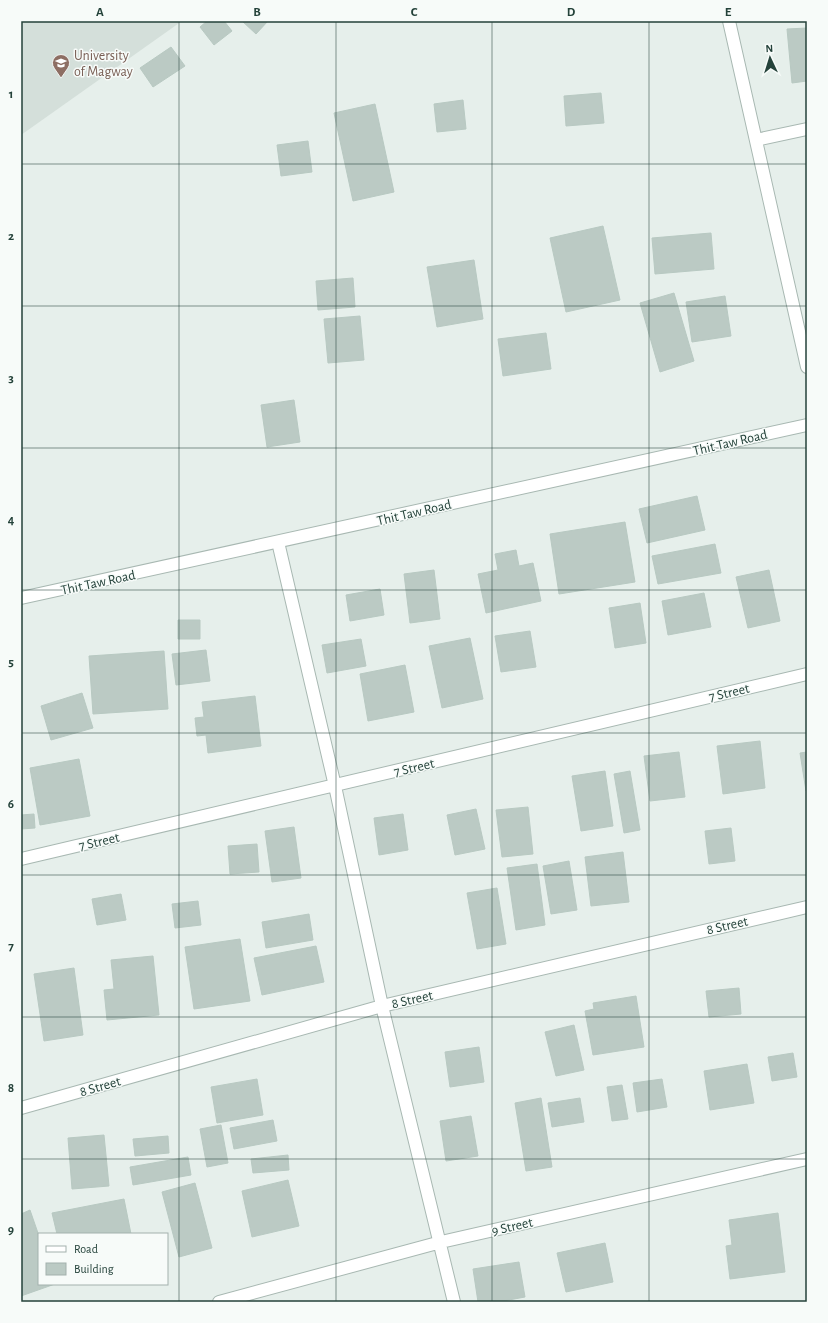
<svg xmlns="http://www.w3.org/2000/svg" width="828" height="1323" font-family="'Alegreya Sans',sans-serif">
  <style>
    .built { fill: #d4dfda }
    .building { fill: #bbcac4; stroke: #b8c9c2 }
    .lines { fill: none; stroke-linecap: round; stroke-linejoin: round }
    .minor-casing { stroke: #a8b8b2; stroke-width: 14 }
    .tertiary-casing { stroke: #a8b8b2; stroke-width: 14 }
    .minor { stroke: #fff; stroke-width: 12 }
    .tertiary { stroke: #fff; stroke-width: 12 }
    .grid { fill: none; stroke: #24423a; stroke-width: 1; stroke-opacity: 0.55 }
    .labels { text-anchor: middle; stroke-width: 3; stroke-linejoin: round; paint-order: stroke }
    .education-label { font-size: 14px; fill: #785e54; stroke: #f7fbf9; text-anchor: start }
    .street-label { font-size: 14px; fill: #24423a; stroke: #f7fbf9 }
    .neatline { fill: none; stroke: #24423a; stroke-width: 1.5 }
    .grid-label { font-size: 13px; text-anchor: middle; font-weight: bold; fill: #24423a }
  </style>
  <rect width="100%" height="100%" fill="#e6efeb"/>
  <!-- built -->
  <path class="built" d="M21 21H182L21 135Z"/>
  <!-- building -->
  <path class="building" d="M207 21H224L232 31 214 45 200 27Z
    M242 21H268L256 34Z
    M807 28V81L792 83 787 29Z
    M171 47 185 66 153 87 140 68Z
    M601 93 604 123 566 126 564 96Z
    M463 100 466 129 437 132 434 104Z
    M375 104 394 192 353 201 334 113Z
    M308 141 312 172 281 176 277 145Z
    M603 226 620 300 566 312 550 238Z
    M711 233 714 269 655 274 652 238Z
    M474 260 483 319 437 327 427 267Z
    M353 278 355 307 318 310 316 281Z
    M674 293 694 361 660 372 640 303Z
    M725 296 731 336 692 342 686 302Z
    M360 316 364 360 328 363 324 319Z
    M546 333 551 369 503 376 498 339Z
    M294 400 300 442 267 447 261 405Z
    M697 496 705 530 647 543 639 509Z
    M625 522 635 582 559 594 550 534Z
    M715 544 721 573 658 584 652 556Z
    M516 550 519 566 533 563 541 601 486 613 478 574 498 570 495 554Z
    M434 570 440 619 410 623 404 574Z
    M769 570 780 621 748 628 736 577Z
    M380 589 384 615 350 621 346 595Z
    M704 593 711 627 668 635 662 601Z
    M640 603 646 643 615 648 609 608Z
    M178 620H200V639H178Z
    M530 631 536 667 501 672 495 636Z
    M470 638 483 699 442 708 429 646Z
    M361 639 366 666 327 673 322 645Z
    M206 650 210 681 176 685 172 654Z
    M164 651 168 709 93 714 89 656Z
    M405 665 414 712 368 721 360 674Z
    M82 693 93 728 51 740 41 706Z
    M255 696 261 746 208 753 206 735 197 736 195 718 204 717 202 702Z
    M760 741 765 788 723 794 717 746Z
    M679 752 685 797 650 801 644 756Z
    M807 752V791H806L800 753Z
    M79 759 90 816 40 825 30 768Z
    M605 771 613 826 581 831 572 776Z
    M630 771 640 830 624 833 614 774Z
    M528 807 533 854 502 857 496 810Z
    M476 809 485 849 455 855 447 815Z
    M34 814 35 828 21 829V815Z
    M403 814 408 850 379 855 374 818Z
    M294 827 301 878 272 882 265 831Z
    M731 828 735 861 709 864 705 831Z
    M257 844 259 872 230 874 228 846Z
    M623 852 629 902 591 906 585 857Z
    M569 861 577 910 551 914 543 866Z
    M537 864 545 925 516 930 507 868Z
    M497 888 506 944 477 949 467 893Z
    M121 894 126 920 97 925 92 899Z
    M198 901 201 925 175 928 172 904Z
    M309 914 313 940 266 948 262 922Z
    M240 939 250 1001 194 1009 185 947Z
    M316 946 324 982 262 995 254 958Z
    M153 956 159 1015 107 1020 104 990 114 989 111 960Z
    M74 968 83 1035 44 1041 34 974Z
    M739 988 741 1014 709 1017 706 991Z
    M636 996 644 1047 593 1055 585 1011 594 1009 593 1003Z
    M574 1025 584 1070 556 1076 545 1032Z
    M479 1047 484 1082 450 1087 445 1052Z
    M793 1053 797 1077 772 1081 768 1057Z
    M747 1064 754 1103 710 1110 704 1071Z
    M257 1079 263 1115 217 1123 211 1087Z
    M662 1079 667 1107 637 1112 633 1083Z
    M622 1085 628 1119 612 1121 607 1087Z
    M541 1098 552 1167 526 1171 515 1103Z
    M580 1098 584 1122 552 1127 548 1103Z
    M471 1116 478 1156 446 1161 440 1121Z
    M273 1120 277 1141 234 1149 230 1128Z
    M221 1125 228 1163 207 1167 200 1129Z
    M104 1135 109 1186 72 1189 68 1138Z
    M168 1136 169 1153 135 1156 133 1139Z
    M288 1155 289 1170 253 1173 251 1159Z
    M188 1157 191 1175 133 1185 130 1167Z
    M288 1180 299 1226 252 1237 242 1191Z
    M195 1183 212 1248 179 1257 162 1192Z
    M124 1199 131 1234H57L52 1213Z
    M30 1210 39 1236V1284H55L21 1296V1214Z
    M778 1213 785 1272 730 1279 726 1246 732 1245 729 1220Z
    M605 1243 613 1282 566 1292 557 1253Z
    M519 1262 525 1297 498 1302H478L473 1269Z"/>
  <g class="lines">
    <defs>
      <path id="minor" d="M729 21 807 367
        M756 140 807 129
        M278 542 335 786 382 1006 454 1302
        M21 859 807 674
        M21 1108 382 1006 807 907
        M219 1302 441 1242 807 1159"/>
      <path id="tertiary" d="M21 598 807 425"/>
    </defs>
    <!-- minor casing -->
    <use href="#minor" class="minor-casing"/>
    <!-- tertiary casing -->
    <use href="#tertiary" class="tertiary-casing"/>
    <!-- minor -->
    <use href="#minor" class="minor"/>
    <!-- tertiary -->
    <use href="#tertiary" class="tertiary"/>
  </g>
  <!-- grid -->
  <path class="grid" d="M179 21V1302M336 21V1302M492 21V1302M649 21V1302M21 164H807M21 306H807M21 448H807M21 590H807M21 733H807M21 875H807M21 1017H807M21 1159H807"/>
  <!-- icons -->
  <defs>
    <symbol id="university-pin" viewBox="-11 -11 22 30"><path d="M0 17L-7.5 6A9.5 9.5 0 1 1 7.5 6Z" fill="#8d6e63" stroke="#f7fbf9"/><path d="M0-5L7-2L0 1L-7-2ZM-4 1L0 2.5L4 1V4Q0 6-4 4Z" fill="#fff"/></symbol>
  </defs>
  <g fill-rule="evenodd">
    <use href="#university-pin" x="51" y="53" width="20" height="27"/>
  </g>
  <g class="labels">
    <!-- education labels -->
    <g class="education-label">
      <text x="74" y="60">University<tspan x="74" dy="16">of Magway</tspan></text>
    </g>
    <!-- street labels -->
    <g class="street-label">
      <text transform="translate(730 442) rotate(-13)" y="5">Thit Taw Road</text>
      <text transform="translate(414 512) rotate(-13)" y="5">Thit Taw Road</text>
      <text transform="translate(98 582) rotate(-12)" y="5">Thit Taw Road</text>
      <text transform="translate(729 692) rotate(-13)" y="5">7 Street</text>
      <text transform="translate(414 767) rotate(-13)" y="5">7 Street</text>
      <text transform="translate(99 841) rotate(-13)" y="5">7 Street</text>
      <text transform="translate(727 925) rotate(-13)" y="5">8 Street</text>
      <text transform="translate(412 999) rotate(-13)" y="5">8 Street</text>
      <text transform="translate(100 1086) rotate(-16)" y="5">8 Street</text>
      <text transform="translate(512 1226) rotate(-13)" y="5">9 Street</text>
    </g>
  </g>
  <!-- border -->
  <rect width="828" height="1323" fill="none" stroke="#f7fbf9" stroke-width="44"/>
  <!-- legend -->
  <rect x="38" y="1233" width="130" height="52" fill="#f7fbf9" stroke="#a3b1ad"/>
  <rect x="46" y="1246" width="20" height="6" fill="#ffffff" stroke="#a3b1ad"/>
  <text x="74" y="1253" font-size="12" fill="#24423a">Road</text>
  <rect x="46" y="1263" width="20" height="12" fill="#bbcac4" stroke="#a3b1ad"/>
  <text x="74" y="1273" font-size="12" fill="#24423a">Building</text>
  <!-- north arrow -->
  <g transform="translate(770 58) rotate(356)" stroke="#f7fbf9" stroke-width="3" paint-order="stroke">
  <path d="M0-3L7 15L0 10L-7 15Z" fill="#24423a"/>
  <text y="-6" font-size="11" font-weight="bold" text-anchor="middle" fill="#24423a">N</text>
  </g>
  <rect x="22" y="22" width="784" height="1279" class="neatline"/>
  <g class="grid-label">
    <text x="100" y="16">A</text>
    <text x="257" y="16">B</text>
    <text x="414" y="16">C</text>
    <text x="571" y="16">D</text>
    <text x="728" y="16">E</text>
    <text x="11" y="98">1</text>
    <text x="11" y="240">2</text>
    <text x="11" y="382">3</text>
    <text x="11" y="524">4</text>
    <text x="11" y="666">5</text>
    <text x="11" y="808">6</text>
    <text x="11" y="950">7</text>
    <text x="11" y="1092">8</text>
    <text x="11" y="1234">9</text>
  </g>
</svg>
